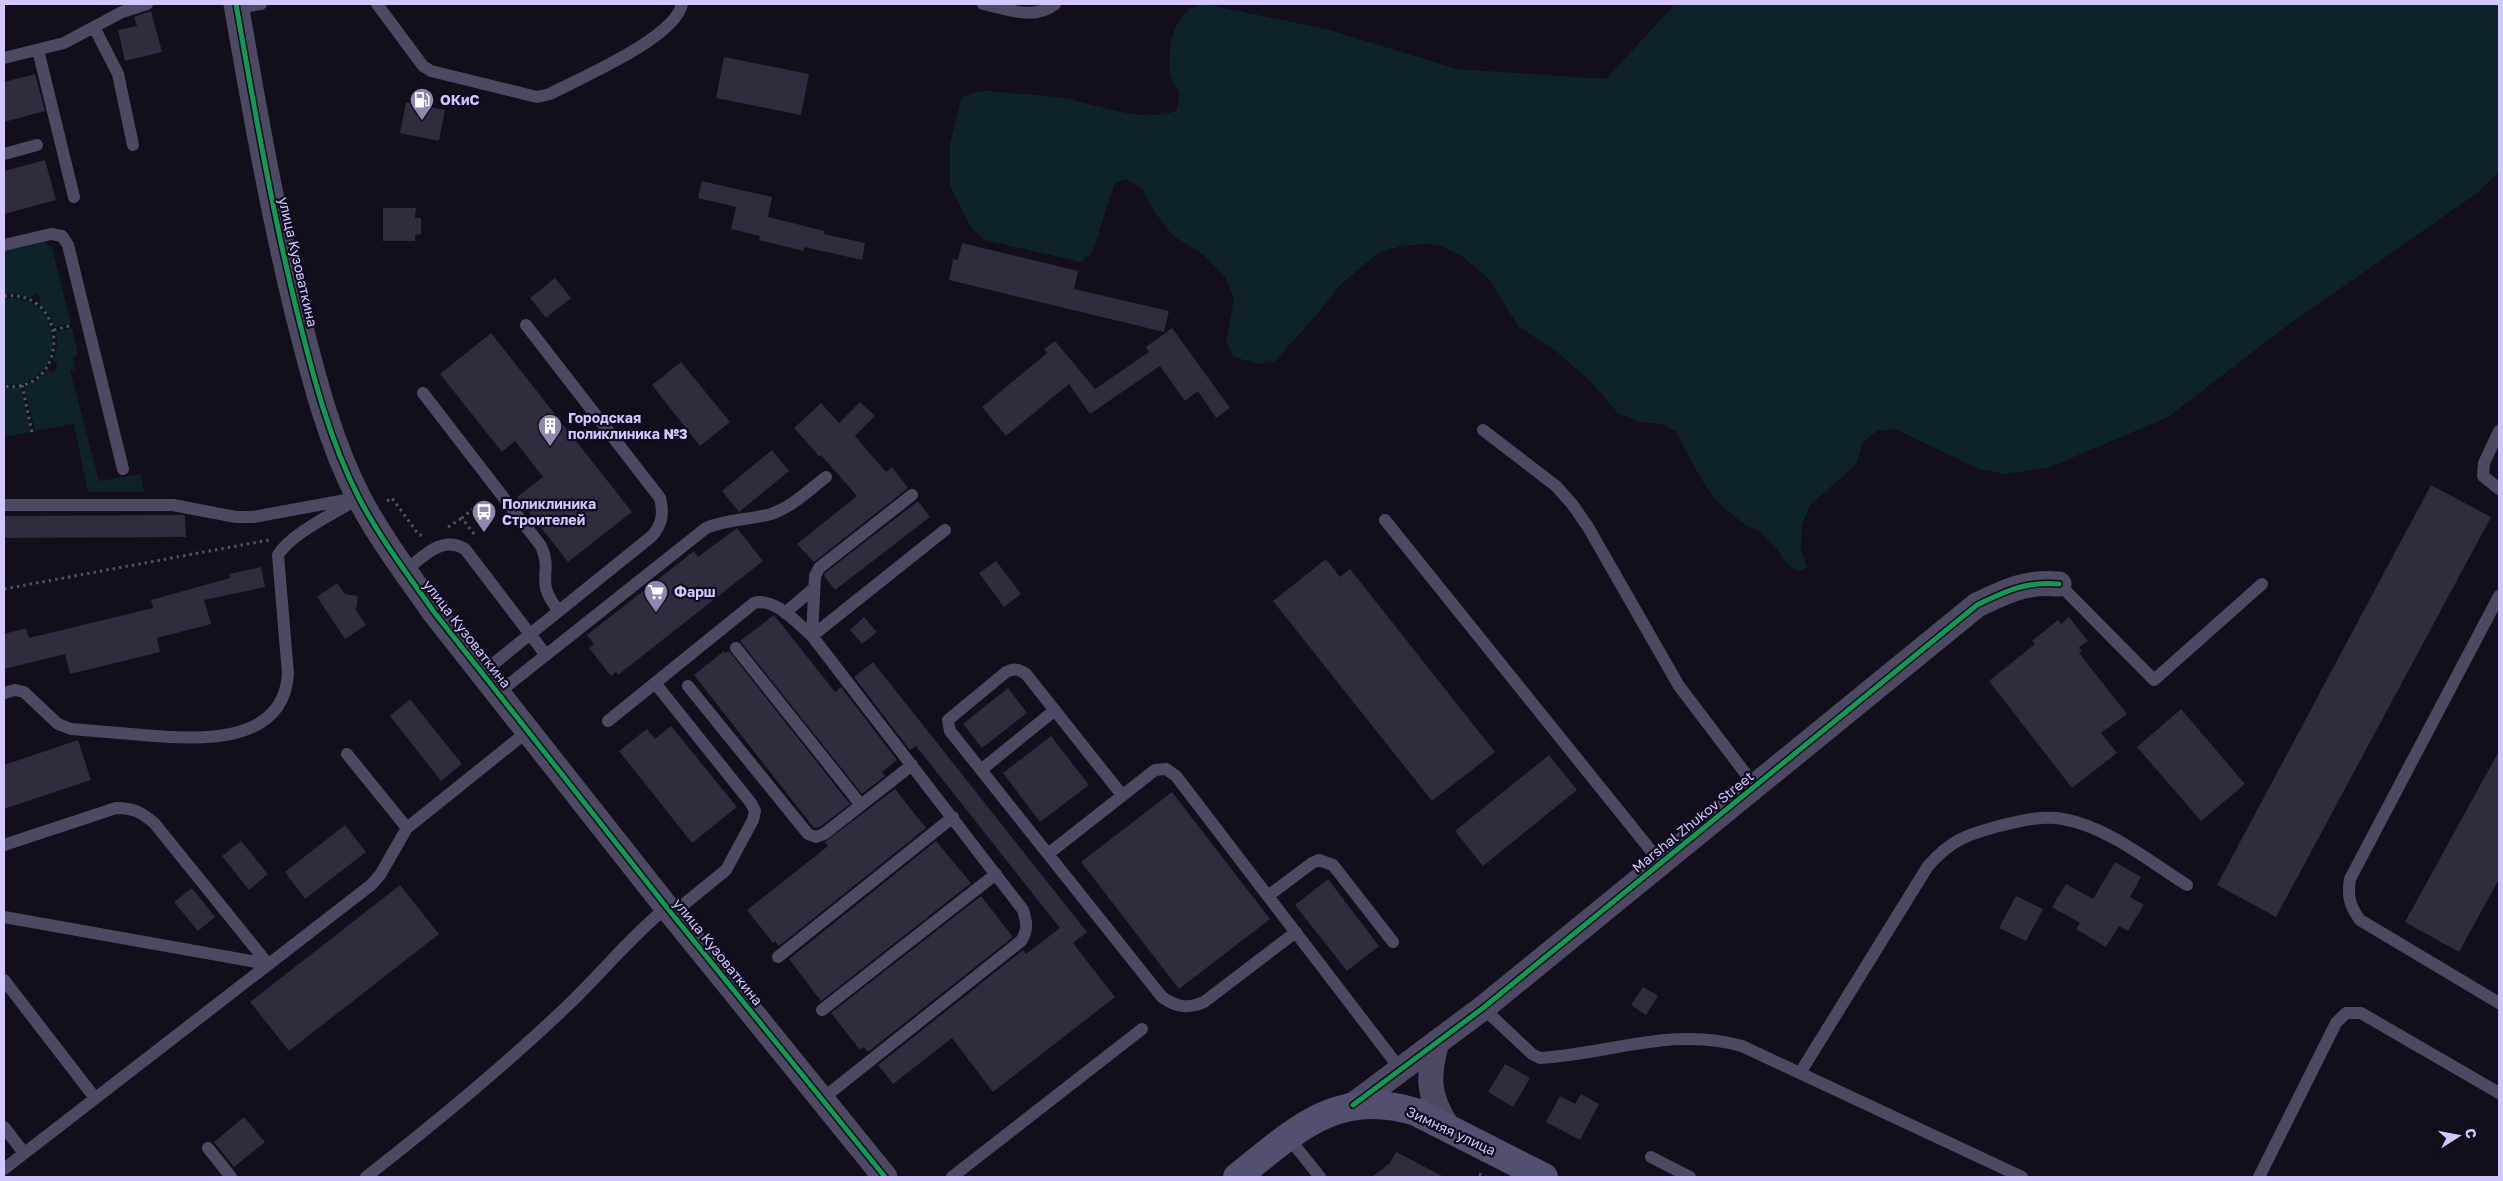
<svg xmlns="http://www.w3.org/2000/svg" width="2503" height="1181" font-family="'Golos Text',sans-serif">
  <style>
    .green { fill: #0d2327 }
    .building { fill: #302b3d }
    .lines { fill: none; stroke-linecap: round; stroke-linejoin: round }
    .path { stroke: #485769; stroke-width: 3; stroke-dasharray: 2.5 4; stroke-linecap: butt }
    .lane { stroke: #4d4963; stroke-width: 12 }
    .street { stroke: #4d4963; stroke-width: 25 }
    .secondary { stroke: #534f6e; stroke-width: 28 }
    .cycleway-casing { stroke: #100a1e; stroke-width: 8 }
    .cycleway { stroke: #139951; stroke-width: 5 }
    .labels { text-anchor: middle; stroke-width: 4.5; stroke-linejoin: round; paint-order: stroke }
    .poi-label { font-size: 14px; font-weight: bold; fill: #d4c7ff; stroke: #100a1e; text-anchor: start }
    .street-label { font-size: 14px; fill: #d4c7ff; stroke: #100a1e }
  </style>
  <rect width="100%" height="100%" fill="#120e1a"/>
  <!-- green -->
  <path class="green" d="M1204 4 1330 30 1457 69 1606 79 1675 4H2499V172L2477 193 2284 328 2168 417 2048 468 2006 474 1979 469 1895 429 1877 431 1863 442 1856 465 1810 505 1802 525 1801 550 1807 567 1799 572 1786 563 1776 548 1761 533 1741 522 1715 500 1700 477 1676 432 1663 424 1639 422 1618 413 1592 383 1556 351 1519 327 1488 278 1463 257 1442 246 1427 244 1402 246 1378 253 1340 285 1321 310 1275 361 1258 364 1234 357 1226 342 1234 299 1226 278 1204 255 1173 236 1154 211 1143 190 1126 179 1115 183 1092 253 1081 262 985 240 971 228 950 186V144L961 99C977 88 989 91 1009 93 1027 94 1045 95 1063 98 1099 104 1140 124 1176 111 1185 84 1172 90 1170 71 1168 44 1173 10 1204 4Z
    M44 242 52 247 71 324 55 327 49 315 39 304 40 297 37 294 29 298 16 294H4V251Z
    M4 298C70 291 67 393 4 384Z
    M72 328 78 354 73 358 75 369 70 370 99 481 140 474 144 492H88L74 424 35 431 24 386 37 380 47 370 51 372 56 370 57 364 53 360 57 346 56 332Z
    M21 387 31 432 4 437V388Z"/>
  <!-- building -->
  <path class="building" d="M151 11 162 52 125 61 118 30 137 26 134 17Z
    M724 57 809 74 801 115 716 98Z
    M35 74 45 111 4 122V82Z
    M406 102 445 110 439 141 400 133Z
    M45 160 56 200 4 214V171Z
    M702 181 772 197 768 217 825 231 824 234 865 243 862 260 804 247V251L759 240 760 236 731 229 736 207 698 198Z
    M383 208H416L415 218H421V234L415 235V241H383Z
    M962 243 1078 271 1074 289 1169 311 1164 332 949 280 953 259 958 260Z
    M555 278 571 298 546 318 530 298Z
    M1172 328 1230 408 1216 418 1198 391 1185 401 1160 366 1090 414 1069 384 1006 436 982 407 1047 353 1044 349 1055 341 1095 389 1149 352 1146 347Z
    M491 333 632 512 568 562 517 497 543 477 515 441 502 452 440 374Z
    M681 362 730 422 700 446 652 385Z
    M860 402 875 416 855 436 886 472 892 467 908 488 814 562 797 544 857 496 821 455 819 456 794 428 821 403 839 423Z
    M772 450 789 471 739 512 722 491Z
    M2431 485 2491 517 2276 917 2217 885Z
    M918 501 930 517 835 590 824 576 825 573Z
    M4 516 183 515 185 516 186 537 4 538Z
    M737 528 763 561 618 675 616 672 611 676 589 648 594 644 587 635 694 551 698 557Z
    M1326 559 1340 577 1350 569 1495 752 1432 801 1273 601Z
    M996 561 1021 594 1004 607 979 573Z
    M261 567 265 587 204 600 211 624 157 638 160 652 70 674 65 654 4 669V634L26 628 29 638 153 608 151 600 230 578 229 574Z
    M337 583 345 594 358 596 356 610 366 625 345 639 317 597Z
    M774 615 835 692 841 687 897 760 882 772 885 776 862 794 740 641Z
    M864 617 877 632 862 644 850 630Z
    M2069 617 2088 641 2079 647 2082 651 2079 653 2127 714 2101 733 2117 753 2072 788 1989 681 2035 644 2032 641 2058 620 2061 624Z
    M724 651 725 653 729 651 850 804 820 827 814 828 694 675Z
    M873 662 1087 932 1073 943 1115 997 993 1092 952 1038 893 1084 878 1065 1023 950 1026 954 1060 928 916 746 910 750 854 677Z
    M1008 688 1027 713 982 748 963 724Z
    M410 699 462 764 441 781 390 716Z
    M2181 709 2245 784 2201 821 2137 747Z
    M671 726 737 807 692 843 619 751 647 729 655 739Z
    M1051 736 1089 785 1040 822 1003 773Z
    M78 740 91 780 4 809V765Z
    M2499 751V879L2459 952 2405 922Z
    M1549 755 1577 790 1483 866 1455 831Z
    M895 789 926 828 779 946 775 941 773 943 747 910 828 846 825 842Z
    M1172 792 1270 919 1179 989 1081 862Z
    M345 825 366 852 305 899 285 872Z
    M241 841 268 874 249 890 222 856Z
    M936 841 971 883 821 1001 789 959Z
    M2115 862 2141 877 2130 897 2144 905 2128 931 2119 926 2106 947 2076 929 2080 923 2052 907 2066 884 2093 899Z
    M1328 879 1379 946 1347 971 1295 905Z
    M400 885 439 934 289 1051 250 1002Z
    M192 888 215 917 198 931 174 902Z
    M981 896 1013 937 868 1052 864 1047 860 1050 831 1013Z
    M2016 896 2043 909 2026 941 1999 928Z
    M1643 987 1658 996 1646 1015 1631 1005Z
    M1505 1064 1530 1078 1513 1107 1488 1092Z
    M1581 1094 1599 1104 1580 1140 1546 1122 1560 1096 1575 1104Z
    M244 1117 265 1142 234 1167 214 1142Z
    M1396 1152 1444 1177H1372L1390 1163Z"/>
  <g class="lines">
    <!-- path -->
    <path class="path" d="M4 296C72 289 69 395 4 386
      M54 330 73 325
      M22 385 32 432
      M387 501 392 498 419 535H423
      M448 527 462 518
      M474 534 462 518 485 499
      M4 589 269 540
      M1479 1174 1486 1177"/>
    <!-- lane -->
    <path class="lane" d="M377 4 423 66 431 71 537 97 550 94C582 77 675 38 682 4
      M983 4C1007 9 1034 21 1055 4
      M236 8 261 4
      M94 27 118 74 133 145
      M38 50 74 197
      M4 58 64 43 122 12 147 4
      M4 154 37 145
      M4 245 51 234 62 236 68 245 123 469
      M423 393 541 546C554 574 533 580 559 611
      M1483 430 1556 486 1572 504 1588 527 1679 686 1755 786
      M2499 431 2484 463 2483 476 2499 489
      M4 505H173L236 517H253L351 499
      M1385 520 1661 863
      M405 571C423 557 441 535 465 549L546 655
      M2059 584 2154 680 2262 584
      M2499 596 2350 879C2347 897 2350 906 2360 920L2499 1003
      M785 613 814 588
      M736 648 861 805
      M482 673 652 536C662 524 664 514 660 498L526 325
      M655 683 751 803 755 811 753 820 726 870 672 914
      M688 686 808 834 816 837 824 834 912 765
      M4 693 15 690 24 692 58 724 71 729C95 731 119 733 143 735 195 739 283 747 288 674L278 555C291 533 337 512 359 498
      M498 693 706 528C727 519 749 520 771 514 792 507 809 490 826 477
      M608 721 754 603C775 597 797 623 812 636L945 530
      M347 754 407 828
      M981 770 1055 710
      M1122 795 1026 674C1019 669 1014 668 1006 672L948 720 950 731 1162 997C1176 1007 1188 1009 1204 1002L1296 932
      M4 845 116 808C133 808 142 812 155 824L268 964
      M1048 854 1155 770 1166 769 1176 776 1401 1070
      M1268 896 1312 863 1319 860 1333 865 1393 942
      M4 917 268 964
      M778 957 953 817
      M4 980 95 1098
      M1483 1008 1532 1054 1540 1058C1609 1054 1673 1026 1742 1046L2022 1177
      M822 1010 996 874
      M1800 1073 1928 866C1951 840 1966 835 1999 826 2020 821 2041 815 2063 819 2108 827 2150 862 2187 885
      M822 1099 1021 941C1028 930 1027 922 1023 910L812 636 815 576 819 568 912 495
      M4 1127 24 1153
      M1288 1137 1320 1177
      M208 1148 231 1177
      M1651 1157 1690 1177
      M4 1169 371 885 380 875 407 828 528 731
      M366 1177C434 1124 502 1068 565 1008 600 975 630 937 667 907
      M952 1177 1142 1029
      M2259 1177 2336 1023 2346 1013H2361L2499 1093"/>
    <!-- street -->
    <path class="street" d="M236 4C254 107 272 210 297 312 313 375 329 440 359 498 380 538 408 575 434 612L672 914 885 1177
      M1437 1042C1427 1077 1428 1096 1447 1126
      M1353 1105 1483 1008 1977 605C2006 591 2026 581 2059 584"/>
    <!-- secondary -->
    <path class="secondary" d="M1237 1177C1295 1131 1337 1087 1416 1112L1544 1177"/>
    <defs>
      <path id="cycleway" d="M236 4C254 107 272 210 297 312 313 375 329 440 359 498 380 538 408 575 434 612L672 914 885 1177
        M1353 1105 1483 1008 1977 605C2006 591 2026 581 2059 584"/>
    </defs>
    <!-- cycleway casing -->
    <use href="#cycleway" class="cycleway-casing"/>
    <!-- cycleway -->
    <use href="#cycleway" class="cycleway"/>
  </g>
  <!-- icons -->
  <defs>
    <symbol id="fuel-pin" viewBox="-11 -11 22 30"><path d="M0 17L-7.5 6A9.5 9.5 0 1 1 7.5 6Z" fill="#9086af" stroke="#100a1e"/><path d="M-5.5-6h7V0h2V4h1.3V-2.5L3-4.5l.8-.8L6-3V5H2.5V1h-1V6h-7ZM-4.2-4.7v3.2H.2V-4.7Z" fill="#fff"/></symbol>
    <symbol id="building-pin" viewBox="-11 -11 22 30"><path d="M0 17L-7.5 6A9.5 9.5 0 1 1 7.5 6Z" fill="#9086af" stroke="#100a1e"/><path d="M-4-6H4V6H1V3H-1V6H-4ZM-2.5-4.3h1.7v1.8h-1.7ZM.8-4.3h1.7v1.8H.8ZM-2.5-1h1.7V.8h-1.7ZM.8-1h1.7V.8H.8Z" fill="#fff"/></symbol>
    <symbol id="bus-pin" viewBox="-11 -11 22 30"><path d="M0 17L-7.5 6A9.5 9.5 0 1 1 7.5 6Z" fill="#9086af" stroke="#100a1e"/><path d="M-5-6H5V4H4V6H2V4H-2V6H-4V4H-5ZM-3.5-4V0h7V-4ZM-3.5 1.2v1.5H-2V1.2ZM2 1.2v1.5H3.5V1.2Z" fill="#fff"/></symbol>
    <symbol id="supermarket-pin" viewBox="-11 -11 22 30"><path d="M0 17L-7.5 6A9.5 9.5 0 1 1 7.5 6Z" fill="#9086af" stroke="#100a1e"/><path d="M-6-5.5h2.5l.6 2H6L4.5 2H-2.5L-4.4-4H-6ZM-1.5 3.2a1.3 1.3 0 1 0 .1 0ZM3 3.2a1.3 1.3 0 1 0 .1 0Z" fill="#fff"/></symbol>
  </defs>
  <g fill-rule="evenodd">
    <use href="#fuel-pin" x="408" y="86" width="28" height="38"/>
    <use href="#building-pin" x="536" y="412" width="28" height="38"/>
    <use href="#bus-pin" x="470" y="498" width="28" height="38"/>
    <use href="#supermarket-pin" x="642" y="578" width="28" height="38"/>
  </g>
  <g class="labels">
    <!-- poi labels -->
    <g class="poi-label">
      <text x="440" y="105">ОКиС</text>
      <text x="568" y="423">Городская<tspan x="568" dy="16">поликлиника №3</tspan></text>
      <text x="502" y="509">Поликлиника<tspan x="502" dy="16">Строителей</tspan></text>
      <text x="674" y="597">Фарш</text>
    </g>
    <!-- street labels -->
    <g class="street-label">
      <text transform="translate(298 262) rotate(77)" y="5">улица Кузоваткина</text>
      <text transform="translate(467 634) rotate(52)" y="5">улица Кузоваткина</text>
      <text transform="translate(1693 822) rotate(-39)" y="5">Marshal Zhukov Street</text>
      <text transform="translate(718 952) rotate(51)" y="5">улица Кузоваткина</text>
      <text transform="translate(1451 1131) rotate(25)" y="5">Зимняя улица</text>
    </g>
  </g>
  <!-- border -->
  <rect width="2503" height="1181" fill="none" stroke="#d4c7ff" stroke-width="10"/>
  <!-- north arrow -->
  <g transform="translate(2458 1136) rotate(79)" stroke="#100a1e" stroke-width="4" paint-order="stroke">
  <path d="M0-4L9 19L0 12L-9 19Z" fill="#d4c7ff"/>
  <text y="-8" font-size="14" font-weight="bold" text-anchor="middle" fill="#d4c7ff">С</text>
  </g>
</svg>
